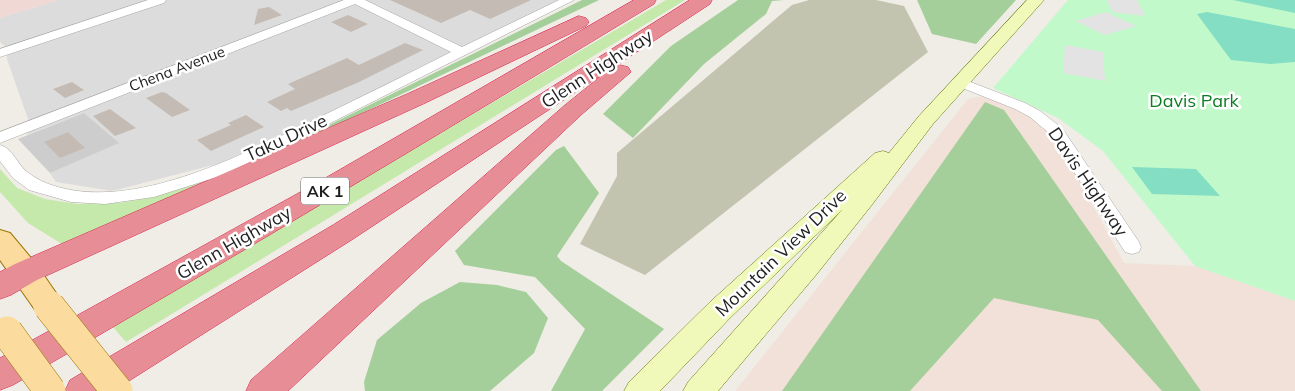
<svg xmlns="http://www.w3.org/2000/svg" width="1295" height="391" font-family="Mulish,sans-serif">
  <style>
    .residential { fill: #dddcdc }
    .commercial { fill: #f0d8d4 }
    .religious { fill: #cdcdcd }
    .military { fill: #f1e1d8 }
    .construction { fill: #c2c4b0 }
    .grass { fill: #c4e9ab }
    .forest { fill: #a4cf9a }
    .park { fill: #c2f9cb }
    .pitch { fill: #83dec3 }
    .parking { fill: #e3e3e3 }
    .building { fill: #c4bcb4 }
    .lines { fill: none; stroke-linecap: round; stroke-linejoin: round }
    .street-casing { stroke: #a6a6a6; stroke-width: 1 }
    .secondary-casing { stroke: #5f7605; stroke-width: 1 }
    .primary-casing { stroke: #997401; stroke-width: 2 }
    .highway-casing { stroke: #da2552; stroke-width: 1 }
    .street { fill: #fff; fill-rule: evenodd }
    .secondary { fill: #f0f9b9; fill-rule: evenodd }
    .primary { fill: #fbdc9e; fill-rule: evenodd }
    .highway { fill: #e68d95; fill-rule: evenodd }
    .primary-bridge-casing { stroke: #997401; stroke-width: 32; stroke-linecap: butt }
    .primary-bridge { stroke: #fbdc9e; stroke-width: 31 }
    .labels { text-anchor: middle; stroke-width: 5; stroke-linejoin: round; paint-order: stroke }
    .far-street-label { font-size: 15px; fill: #1f1f1f; stroke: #fff }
    .shield { fill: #fff; stroke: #626262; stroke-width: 1 }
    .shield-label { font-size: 16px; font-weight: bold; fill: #1f1f1f }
    .street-label { font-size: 18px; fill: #1f1f1f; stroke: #fff }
    .park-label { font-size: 18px; fill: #0c7d20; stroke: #fff }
  </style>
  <rect width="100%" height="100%" fill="#efede5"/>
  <!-- residential -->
  <path class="residential" d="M58 0H562L273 140 217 164 112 191 56 182 50 173 118 143 84 113 27 135 29 122 7 59V48L0 42V18Z"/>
  <!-- commercial -->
  <path class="commercial" d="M0 0H58L0 18Z"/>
  <!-- religious -->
  <path class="religious" d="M84 113 119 143 50 173 18 139Z"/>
  <!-- military -->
  <path class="military" d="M985 96 1042 122 1053 133 1124 263 1195 266 1295 300V391H735L968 99Z"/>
  <!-- construction -->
  <path class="construction" d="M809 0H876L904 6 928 52 645 275 580 244 617 176V153L792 5Z"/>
  <!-- grass -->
  <path class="grass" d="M666 0H685L126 342 113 327Z
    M335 126 62 244 28 223 0 192V169L17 188 45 199 77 204 119 203 154 197 202 182 323 128Z"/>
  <!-- forest -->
  <path class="forest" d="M582 0H599L335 126 323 128Z
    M738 0H784L772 1 766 14 704 64 633 138 603 114 671 46Z
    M917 0H1016L976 44 932 34Z
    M985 102 1004 110 1201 391H1162L1098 320 994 298 910 391H782Z
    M564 146 599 193 557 256 561 261 664 329 602 391H551L585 329 535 277 464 265 455 251 556 150Z
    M460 282 497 285 526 292 548 318 534 353 490 391H365L364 382 377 340 421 303Z"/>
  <!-- park -->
  <path class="park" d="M1068 0H1295V301L1195 266 1103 151 1058 118 993 88Z"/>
  <!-- pitch -->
  <path class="pitch" d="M1233 0H1295V13Z
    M1207 12 1295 29V62L1270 64 1231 60 1197 14Z
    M1132 167 1196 169 1220 196 1152 194Z"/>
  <!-- parking -->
  <path class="parking" d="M1107 0H1137L1145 16 1112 12Z
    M1106 12 1136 26 1105 35 1075 21Z
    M1065 45 1103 52 1105 81 1063 73Z"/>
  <!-- building -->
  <path class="building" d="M390 0H531L490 19 470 10 441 23Z
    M269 7 282 15 254 25 258 9Z
    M348 15 368 24 351 32 331 22Z
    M405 43 423 50 357 83 291 111 287 108 281 111 267 102 295 89 288 84 347 58 359 65Z
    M72 82 84 90 65 98 53 89Z
    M162 92 166 93 190 110 172 117 146 98Z
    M110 109 136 128 115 136 93 116Z
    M246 115 264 127 211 151 197 140 231 125 228 123Z
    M68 132 85 148 60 158 44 142Z"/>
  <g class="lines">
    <defs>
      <path id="street" d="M148 0H166L164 3 0 57V49Z
        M344 0H365L462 47 559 0H574L287 145 220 176 154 197 105 204 71 202 29 190 13 178 0 161V145C12 148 17 163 26 171 39 182 55 187 71 190 151 204 252 150 322 116 365 95 408 74 451 52L355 4 0 143V132Z
        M960 78 1025 103 1040 111 1062 128 1139 242 1141 247 1139 252 1132 254 1125 252 1050 134 1030 117 1015 109 955 85 953 82 955 79Z"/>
      <path id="secondary" d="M1027 0H1044L933 124 871 206 816 275 718 391H683L688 382 843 209 730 318 660 391H624L629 382 710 302 875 153 883 151 889 153 919 116Z"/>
      <path id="primary" d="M0 230 10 233 36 264 65 306 60 314 49 318 38 314 0 260Z"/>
      <path id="highway" d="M634 0H656L654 4C441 133 228 261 13 385L0 390V358L315 184Z
        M690 0H712L710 4 614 67 620 65 628 67 631 72 581 115 288 391H246L251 380 565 105 606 72 353 239 113 391H65L70 380 333 225Z
        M579 16 586 18 589 22 586 26 423 104 37 280 11 295 0 299V272L15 264 407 94Z"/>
    </defs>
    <!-- street casing -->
    <use href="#street" class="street-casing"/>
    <!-- secondary casing -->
    <use href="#secondary" class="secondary-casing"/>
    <!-- primary casing -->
    <use href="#primary" class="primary-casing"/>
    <!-- highway casing -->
    <use href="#highway" class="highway-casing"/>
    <!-- street -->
    <use href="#street" class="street"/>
    <!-- secondary -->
    <use href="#secondary" class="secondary"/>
    <!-- primary -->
    <use href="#primary" class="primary"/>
    <!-- highway -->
    <use href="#highway" class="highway"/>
    <defs>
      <path id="primary-bridge" d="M49 306 117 391
        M7 332 50 391"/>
    </defs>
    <!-- primary-bridge casing -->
    <use href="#primary-bridge" class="primary-bridge-casing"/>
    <!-- primary-bridge -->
    <use href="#primary-bridge" class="primary-bridge"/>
  </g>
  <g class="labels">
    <!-- far-street labels -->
    <g class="far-street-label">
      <text transform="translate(177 69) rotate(-21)" y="5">Chena Avenue</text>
    </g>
    <!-- shield labels -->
    <rect class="shield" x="301" y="177.5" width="48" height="27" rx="4"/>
    <g class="shield-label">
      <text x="325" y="197">AK 1</text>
    </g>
    <!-- street labels -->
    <g class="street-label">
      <text transform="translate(597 69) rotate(-33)" y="6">Glenn Highway</text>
      <text transform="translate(286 138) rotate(-25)" y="6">Taku Drive</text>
      <text transform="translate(1088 182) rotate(56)" y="6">Davis Highway</text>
      <text transform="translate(234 243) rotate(-30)" y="6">Glenn Highway</text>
      <text transform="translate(781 253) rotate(-44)" y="6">Mountain View Drive</text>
    </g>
    <!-- park labels -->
    <g class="park-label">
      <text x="1194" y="107">Davis Park</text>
    </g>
  </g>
</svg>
